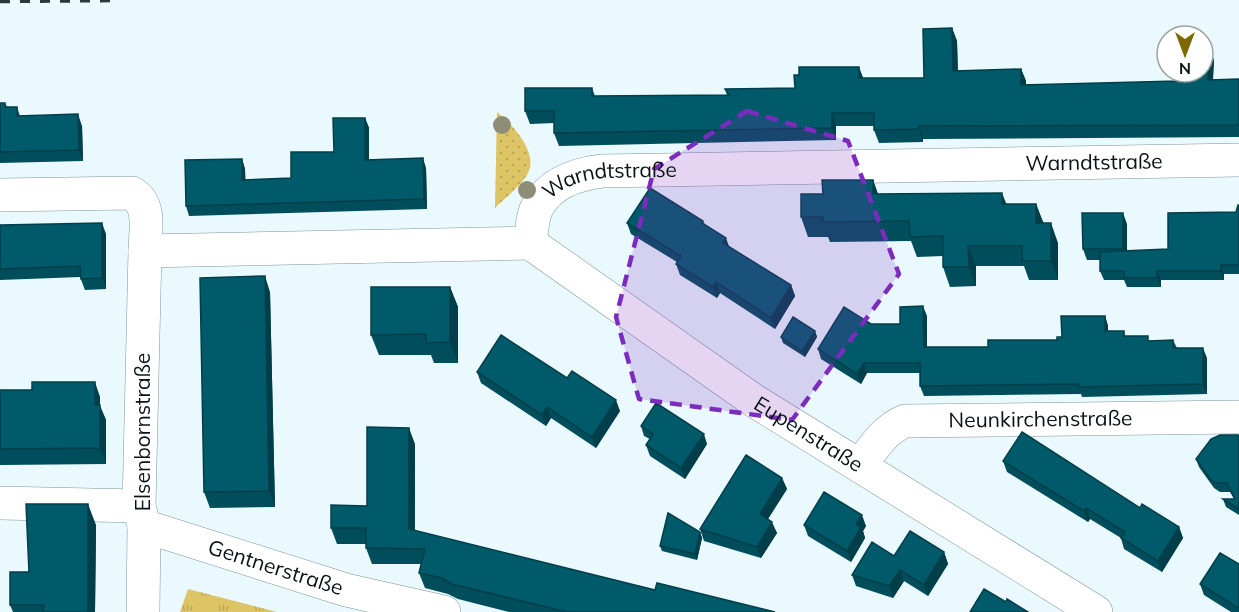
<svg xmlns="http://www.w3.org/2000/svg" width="1239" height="612" font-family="Mulish,sans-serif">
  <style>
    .grass { fill: url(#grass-dots) }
    .park { fill: url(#park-tufts) }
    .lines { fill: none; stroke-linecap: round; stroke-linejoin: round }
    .minor-casing { stroke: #7d959c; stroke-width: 34 }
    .minor { stroke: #fff; stroke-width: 33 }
    .rail { stroke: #2d373a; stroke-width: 4.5; stroke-dasharray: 10 10; stroke-linecap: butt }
    .tree { fill: #8e8e77 }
    .wall { fill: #004d5b }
    .shaded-wall { fill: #003f4a }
    .building { fill: #005a6a; stroke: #003f4a; stroke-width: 1.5 }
    .marked { fill: #7b2cbf; fill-opacity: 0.2; stroke: #7b2cbf; stroke-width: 4.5; stroke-dasharray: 12 8; stroke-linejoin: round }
    .labels { text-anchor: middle; stroke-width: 6; stroke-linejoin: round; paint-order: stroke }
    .street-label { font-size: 21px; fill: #091215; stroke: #fff }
  </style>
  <defs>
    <pattern id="grass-dots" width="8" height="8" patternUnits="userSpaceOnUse" patternTransform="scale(1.5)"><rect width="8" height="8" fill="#ddc565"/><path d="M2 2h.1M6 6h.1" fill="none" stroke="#bca857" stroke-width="1.8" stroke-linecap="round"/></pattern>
    <pattern id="park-tufts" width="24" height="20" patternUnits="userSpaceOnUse" patternTransform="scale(1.5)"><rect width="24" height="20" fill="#ddc565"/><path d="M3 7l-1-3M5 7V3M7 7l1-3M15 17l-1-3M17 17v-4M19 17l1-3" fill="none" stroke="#bca857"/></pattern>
  </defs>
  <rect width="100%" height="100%" fill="#eaf9fd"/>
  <!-- grass -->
  <path class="grass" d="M497 112C511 123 539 152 528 173 521 186 505 198 495 208Z"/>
  <!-- park -->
  <path class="park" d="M188 589 277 612H180Z"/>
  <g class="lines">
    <defs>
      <g id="minor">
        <path id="s1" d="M0 195 132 193C152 205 145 231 145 251L530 243C532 232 532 215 538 206 551 182 577 174 602 171L1239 160"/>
        <path id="s2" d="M530 243 753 400 1096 612"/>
        <path id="s3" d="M860 466C873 448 885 429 905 421L1239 417"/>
        <path d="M0 503 139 506"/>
        <path id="s4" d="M144 526 346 590 444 612"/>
        <path d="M143 612 144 526 139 506 145 251"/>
      </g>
    </defs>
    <!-- minor casing -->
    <use href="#minor" class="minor-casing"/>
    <!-- minor -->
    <use href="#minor" class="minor"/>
    <!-- rail -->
    <path class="rail" d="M0 1 116 0"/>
  </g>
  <!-- trees -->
  <g class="tree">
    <circle cx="502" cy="125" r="9"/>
    <circle cx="527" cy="190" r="9"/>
  </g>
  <!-- wall -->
  <path class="wall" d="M952 28 957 41 958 71 1021 69 1026 81V85L1178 81 1214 60 1213 80 1239 79V137L923 139V142L879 143 874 130V126H836V140L559 146 554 133V123L530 124 525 111 592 88 595 96 727 95 725 89 795 88 863 78H924Z
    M0 103H5L7 107H17L20 116 82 126 83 161 0 163Z
    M365 118 369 128V160L426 168 427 209 189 216 186 206 242 159 245 169V180L291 178 334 152Z
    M873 180 878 194 1006 204H1036L1043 223 1058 243V280H1029L1024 266H976V286L950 287 943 267V256L917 257 911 241 830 242 828 237H808L801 217 823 194Z
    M1239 205V274H1224V280H1161V287H1127L1124 280H1104L1100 271V260H1087L1083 249 1127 224V251L1168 249 1236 212Z
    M703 221 705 225 729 247 791 285 795 296 775 329 720 293 717 298 680 275 676 264 677 262 631 234 627 223Z
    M0 225 106 234V289L85 290 80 277 0 280Z
    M450 287 458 307V363H434L431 355H379L371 335Z
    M270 292 275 507 210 508 204 492Z
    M927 316V347H988L1057 340 1062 337 1105 316 1108 326V331H1124L1125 336 1150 341 1173 340 1177 348 1207 358V394L1082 397 1081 394 924 396 920 386V373H867L861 384 821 359 818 349 871 324H900Z
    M815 331 817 337 805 357 783 343 781 337Z
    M477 372 567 378 620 411 596 448 551 418 546 426 481 383Z
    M0 390 100 397V406L106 420V464L0 465Z
    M641 426 707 444 685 479 650 456 646 445 650 439 644 436Z
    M1239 437V515L1226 507 1223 499H1234L1230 492H1220L1214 488 1199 467 1196 459Z
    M415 444V531L655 590 775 612H509L458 599 448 594 425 588 419 573 421 564H372L366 548V544H337L331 528 367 506Z
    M1003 461 1179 527 1183 538 1162 572 1124 549 1121 538 1090 519 1088 522 1007 472Z
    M782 478 787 489 768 519 777 533 761 558 704 541 700 529Z
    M96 525 95 612H13L10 605 29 572Z
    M804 525 866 526 863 531 865 538 851 562 808 536Z
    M700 532 702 538 697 560 662 551 660 546Z
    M944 552 948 564 928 596 904 581 893 598 856 586 852 575 894 556Z
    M1239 564V612H1231L1204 595 1200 584Z"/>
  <!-- shaded-wall -->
  <path class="shaded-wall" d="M952 28 957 41 958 84 953 71Z
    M1209 48 1214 60 1212 93 1208 80Z
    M859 67 864 80 859 78Z
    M1021 69 1026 81V98L1021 85Z
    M832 113 836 126V140L832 128Z
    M78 114 82 126 83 161 79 150Z
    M365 118 369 128V170L365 160Z
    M919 126 923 139V142L919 129Z
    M423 158 426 168 427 209 424 199Z
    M242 159 245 169 246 190 242 180Z
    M873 180 880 200 873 194Z
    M1002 193 1010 213 1002 204Z
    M1036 204 1044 224 1036 223Z
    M1123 213 1127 224V260L1123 249Z
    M102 223 106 234V289L102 278Z
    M1051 223 1058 243V280L1051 261Z
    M726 238 730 249 723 243Z
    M968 246 976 266V286L969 267Z
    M1221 265 1224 274V280L1221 271Z
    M1157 271 1161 280V287L1157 278Z
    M265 276 270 292 275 507 269 491Z
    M716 282 720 293 717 298 713 287Z
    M791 285 795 296 775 329 771 318Z
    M450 287 458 307V363L450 342Z
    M923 306 927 316V358L924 347Z
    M1105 316 1108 326V341L1105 331Z
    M815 331 817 337 805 357 802 351Z
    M1203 348 1207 358V394L1203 384Z
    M864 363 867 373 861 384 857 374Z
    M95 382 100 397V406L106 420V464L100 448 95 405Z
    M616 400 620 411 596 448 592 437Z
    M547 407 551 418 546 426 542 415Z
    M409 428 415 444 414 545 409 529Z
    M704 434 707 444 685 479 681 468Z
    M782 478 787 489 764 525 760 514Z
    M88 504 96 525 95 612H88Z
    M1086 508 1090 519 1088 522 1084 511Z
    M862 515 866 526 863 531 865 538 851 562 847 551 856 524Z
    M772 522 777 533 761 558 757 547Z
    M1179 527 1183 538 1162 572 1158 561Z
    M700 532 702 538 697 560 695 554Z
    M944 552 948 564 928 596 924 585Z
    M900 570 904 581 893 598 889 586Z"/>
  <!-- building -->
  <path class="building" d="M952 28 953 71 1021 69V85L1178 81 1182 72H1203V47L1209 48 1208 80 1239 79V125L919 126V129L874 130V113H832V128L554 133V111H525V88H592V96L729 95 725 89 795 88 794 75H799V67H859V78H924L923 29Z
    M0 103H5V107H17V116L78 114 79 150 0 152Z
    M333 118H365V160L423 158 424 199 186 206 185 160 242 159V180L291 178V152H334Z
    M822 180H873V194L1002 193V204H1036V223H1051V261H1022V246H968L969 267H943V236L910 237 909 221 823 222V217H801V194H823Z
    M650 188 703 221 702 223 726 238 723 243 791 285 771 318 716 282 713 287 676 264 681 256 627 223Z
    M1238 205H1239V265H1221V271H1157V278H1124V271H1100V252L1168 249V213L1236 212Z
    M1082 213H1123V249H1083Z
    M102 223V278L81 279 80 266 0 269V225Z
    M265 276 269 491 204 492 200 278Z
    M371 287H450V342L426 343V334L371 335Z
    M923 306 924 347H988V340H1057V337H1062L1061 316H1105V331H1124V336H1148V341L1173 340V348H1203V384L1079 387V384L920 386V363H864L857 374 818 349 844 307 871 324H900V307Z
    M793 317 815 331 802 351 781 337Z
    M501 335 567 378 572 371 616 400 592 437 547 407 542 415 477 372Z
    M32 382H95V405H100V448L0 449V390H32Z
    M656 403 704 434 681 468 646 445 653 434 641 426Z
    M367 427 409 428V529L655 590 657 583 775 612H567L452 584 442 578 419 573 425 549 366 548V528H331V505L367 506Z
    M1022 432 1140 508 1142 504 1179 527 1158 561 1121 538 1125 532 1086 508 1084 511 1003 461Z
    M1220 435H1238L1239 437V509L1223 499H1235L1227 483H1217L1211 480 1196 459 1211 439Z
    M746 455 782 478 760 514 772 522 757 547 700 529Z
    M824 492 862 515 856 524 861 527 847 551 804 525Z
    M26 504H88V612H43L44 605H10V572H29Z
    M668 513 700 532 695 554 660 546Z
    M910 531 944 552 924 585 900 570 889 586 852 575 872 542 894 556Z
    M1220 553 1239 564V606L1238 608 1200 584Z
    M984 589 1006 602 1007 599 1028 612H970Z"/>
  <!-- marked area -->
  <path class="marked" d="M747 111 848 141 899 274 792 420 639 399 616 317 654 169Z"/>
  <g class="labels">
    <!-- street labels -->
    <g class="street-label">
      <text dy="7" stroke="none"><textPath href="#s1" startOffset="1186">Warndtstraße</textPath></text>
      <text dy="7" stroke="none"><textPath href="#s1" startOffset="700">Warndtstraße</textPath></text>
      <text dy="7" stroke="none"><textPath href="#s3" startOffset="200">Neunkirchenstraße</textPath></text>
      <text transform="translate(143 432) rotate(-90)" y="7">Elsenbornstraße</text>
      <text dy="7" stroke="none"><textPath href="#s2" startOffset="338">Eupenstraße</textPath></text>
      <text dy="7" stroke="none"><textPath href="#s4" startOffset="138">Gentnerstraße</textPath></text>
    </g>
  </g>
  <!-- north arrow -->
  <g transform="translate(1185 54) rotate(180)"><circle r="28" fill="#ffffff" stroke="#9da0a1" stroke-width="1.5"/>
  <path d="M0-4.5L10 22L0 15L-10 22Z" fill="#7e6901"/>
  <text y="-9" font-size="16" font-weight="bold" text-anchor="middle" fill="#091215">N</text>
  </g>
</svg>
